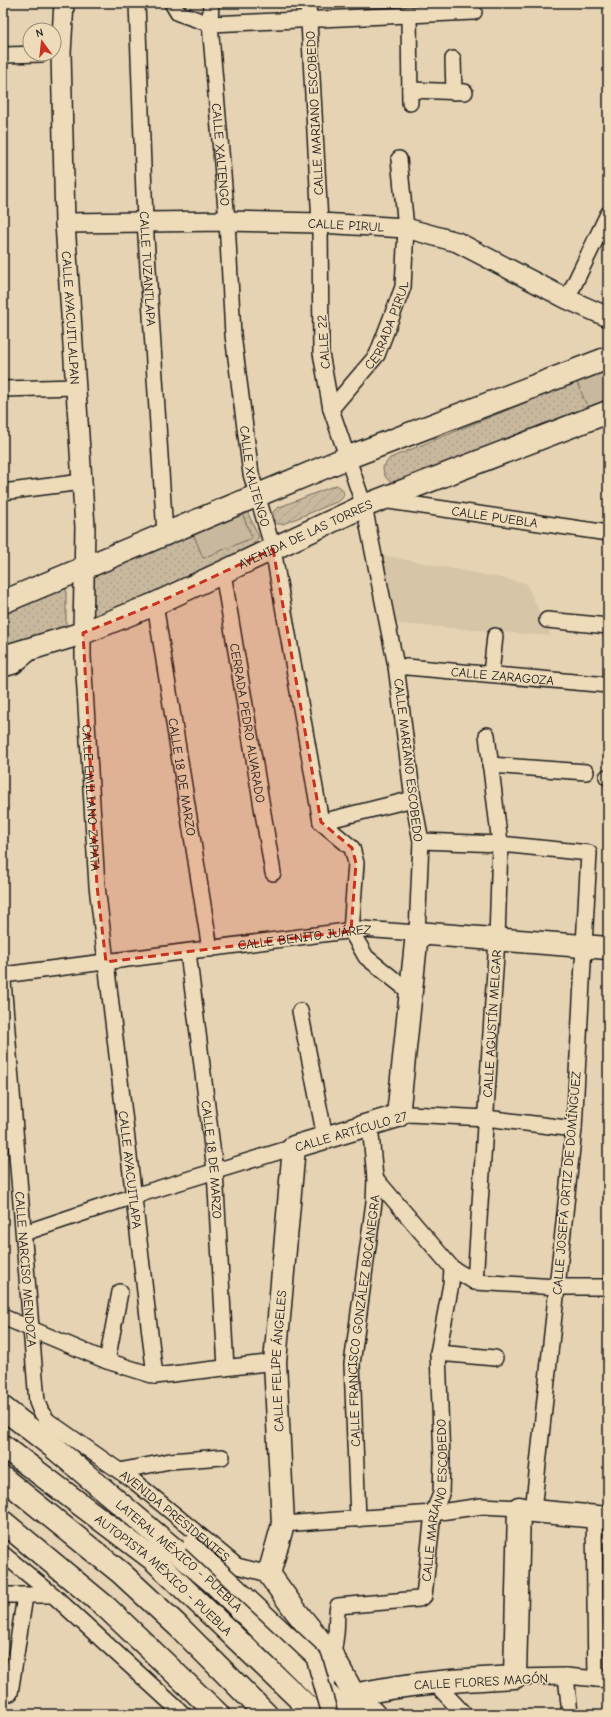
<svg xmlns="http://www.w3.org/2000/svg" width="611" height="1717" font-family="'Comic Neue',sans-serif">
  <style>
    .built { fill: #d6c5a7 }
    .grass { fill: url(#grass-dots); stroke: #726a5c }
    .garden { fill: url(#garden-furrows); stroke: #726a5c }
    .pitch { fill: #c8b89d; stroke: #726a5c }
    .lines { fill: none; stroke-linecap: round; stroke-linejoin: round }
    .minor-casing { stroke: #1c1c1c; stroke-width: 18 }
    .tertiary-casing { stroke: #1c1c1c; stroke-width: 22 }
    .secondary-casing { stroke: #1c1c1c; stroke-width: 25 }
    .trunk-casing { stroke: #1c1c1c; stroke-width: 25 }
    .motorway-casing { stroke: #1c1c1c; stroke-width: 25 }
    .minor { stroke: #eedbb9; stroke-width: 15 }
    .tertiary { stroke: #eedbb9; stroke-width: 19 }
    .secondary { stroke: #eedbb9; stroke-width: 22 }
    .trunk { stroke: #eedbb9; stroke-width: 22 }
    .motorway { stroke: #eedbb9; stroke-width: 22 }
    .minor-bridge-casing { stroke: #1c1c1c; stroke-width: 18; stroke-linecap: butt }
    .minor-bridge { stroke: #eedbb9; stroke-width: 15 }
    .marked { fill: #c8321e; fill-opacity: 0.2; stroke: #c8321e; stroke-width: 3; stroke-dasharray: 8 5; stroke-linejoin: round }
    .labels { text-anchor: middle; stroke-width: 3.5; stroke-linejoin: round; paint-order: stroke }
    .street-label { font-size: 13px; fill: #1c1c1c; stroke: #eedbb9 }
  </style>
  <defs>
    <pattern id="grass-dots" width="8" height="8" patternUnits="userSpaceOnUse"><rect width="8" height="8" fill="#c8b89d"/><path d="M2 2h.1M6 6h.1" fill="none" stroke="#ab9e87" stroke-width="1.8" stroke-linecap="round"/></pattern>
    <pattern id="garden-furrows" width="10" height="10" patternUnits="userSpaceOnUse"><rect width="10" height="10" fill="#c8b89d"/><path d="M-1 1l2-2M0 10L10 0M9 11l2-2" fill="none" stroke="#ab9e87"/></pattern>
  </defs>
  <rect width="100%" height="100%" fill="#e6d3b3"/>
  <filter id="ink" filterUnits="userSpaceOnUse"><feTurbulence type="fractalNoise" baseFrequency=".025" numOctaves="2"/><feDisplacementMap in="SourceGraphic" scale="8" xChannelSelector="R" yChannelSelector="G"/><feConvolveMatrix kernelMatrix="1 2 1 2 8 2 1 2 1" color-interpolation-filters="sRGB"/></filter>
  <g filter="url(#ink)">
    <!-- built -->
    <path class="built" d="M382 555 526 583 551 636 400 624 391 615Z
      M608 1206V1273H604Z"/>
    <!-- grass -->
    <path class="grass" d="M608 369V403L396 484C388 482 383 476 383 467L390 458Z
      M244 505 259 537 244 556 90 622 94 569Z
      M66 582V629L3 651V611Z"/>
    <!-- garden -->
    <path class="garden" d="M336 485C344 488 347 496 339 501L283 524H278L273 519V512L277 508Z"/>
    <!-- pitch -->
    <path class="pitch" d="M608 370V403L589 411 577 382Z
      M242 513 252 538 203 558 193 533Z"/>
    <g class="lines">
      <defs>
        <g id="minor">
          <path id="s1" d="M137 3 145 221 165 534"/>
          <path d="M172 3 178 13 210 24 474 12"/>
          <path id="s2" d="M211 3 210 24 227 221 233 335 251 474 273 549 321 822 352 848 356 863 351 931 366 957 411 993"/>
          <path d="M409 14 410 103"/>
          <path d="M3 55 42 54"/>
          <path d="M453 59 454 92"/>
          <path d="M410 90 465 92"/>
          <path d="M567 299 608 214"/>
          <path d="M3 389 76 387"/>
          <path id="s3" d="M331 409 377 355 403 287 406 228 399 159"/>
          <path d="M3 492 82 482"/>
          <path id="s4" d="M382 500 608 533"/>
          <path id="s5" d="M223 573 273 873"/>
          <path id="s6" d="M155 604 210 949"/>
          <path d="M547 620 608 626"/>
          <path id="s7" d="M83 633V657L97 886 155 1376"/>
          <path id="s8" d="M396 666 608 685"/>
          <path d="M3 669 14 666 31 652"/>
          <path d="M491 674 495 636"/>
          <path d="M490 765 586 772"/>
          <path d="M607 777H608"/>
          <path d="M321 822 413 799"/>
          <path d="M421 841 500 844 589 853 574 1129 533 1511"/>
          <path id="s9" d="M188 952 215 1171 226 1368"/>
          <path id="s10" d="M3 975 362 929 417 933 421 841 413 799 396 666 364 506 331 409 321 353 320 223 308 3"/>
          <path id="s11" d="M3 981 37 1402 41 1412 48 1421 135 1482 237 1566 269 1574"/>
          <path d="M300 1011 325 1137"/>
          <path d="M398 1116 409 1114 486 1118 574 1129"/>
          <path d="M375 1178 452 1268 475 1282 557 1287H608"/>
          <path d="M24 1233 134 1196 294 1147"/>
          <path id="s12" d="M475 1282 497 939 500 844 487 735"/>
          <path d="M3 1317 107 1361 155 1376 275 1362"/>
          <path d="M438 1353 495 1358"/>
          <path d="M107 1361 120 1292"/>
          <path d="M119 1471 170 1461 222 1457"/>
          <path d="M594 1517 596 1679"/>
          <path id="s13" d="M358 1519 352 1364 374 1202 375 1178 370 1124"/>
          <path d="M283 1524 433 1513 482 1506 519 1508"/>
          <path d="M3 1554 53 1595 183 1714"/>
          <path d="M3 1595H53"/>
          <path d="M566 1676 570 1714"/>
          <path d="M515 1677 566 1676 608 1680"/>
          <path id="s14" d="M327 1682C331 1666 334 1651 336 1634 337 1625 336 1615 338 1606L419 1599 424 1596 433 1513 441 1494 442 1460 438 1353 451 1284 452 1268"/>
          <path d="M434 1682 464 1714"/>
          <path d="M10 1693 25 1596"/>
        </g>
        <g id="tertiary">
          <path id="s15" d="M64 3 61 53 65 223 85 527 83 633"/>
          <path id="s16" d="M65 223 227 221 320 223 406 228 457 242 567 299 608 317"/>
        </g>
        <g id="secondary">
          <path d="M3 602 349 457 608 358"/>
          <path id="s17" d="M3 657 83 633 155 604 364 506 608 412"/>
          <path d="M354 1695C407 1683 460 1680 515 1677L519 1508 533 1511 608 1518"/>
          <path id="s18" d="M374 1714 354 1695 333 1657 295 1610 269 1574 283 1524 275 1362 294 1147 398 1116 417 933 608 948"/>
        </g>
        <g id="trunk">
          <path id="s19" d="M3 1408 52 1446 215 1584 347 1714"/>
          <path d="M3 1522 107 1608 218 1714"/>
        </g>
        <g id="motorway">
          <path id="s20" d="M3 1446 154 1560 315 1714"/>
          <path d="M3 1478 121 1573 178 1626 266 1714"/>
        </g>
      </defs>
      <!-- minor casing -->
      <use href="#minor" class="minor-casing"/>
      <!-- tertiary casing -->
      <use href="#tertiary" class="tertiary-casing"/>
      <!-- secondary casing -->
      <use href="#secondary" class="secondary-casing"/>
      <!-- trunk casing -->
      <use href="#trunk" class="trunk-casing"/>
      <!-- motorway casing -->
      <use href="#motorway" class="motorway-casing"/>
      <!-- minor -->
      <use href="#minor" class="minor"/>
      <!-- tertiary -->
      <use href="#tertiary" class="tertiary"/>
      <!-- secondary -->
      <use href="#secondary" class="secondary"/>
      <!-- trunk -->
      <use href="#trunk" class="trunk"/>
      <!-- motorway -->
      <use href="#motorway" class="motorway"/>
      <defs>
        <path id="minor-bridge" d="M191 1543 314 1658 330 1714"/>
      </defs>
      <!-- minor-bridge casing -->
      <use href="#minor-bridge" class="minor-bridge-casing"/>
      <!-- minor-bridge -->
      <use href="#minor-bridge" class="minor-bridge"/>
    </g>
  </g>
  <!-- marked area -->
  <path class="marked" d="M273 549 321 822 352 848 356 863 351 931 106 962 97 886 83 633 155 604Z"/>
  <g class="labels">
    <!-- street labels -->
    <g class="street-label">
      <text transform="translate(314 113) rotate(-93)" y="5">CALLE MARIANO ESCOBEDO</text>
      <text dy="5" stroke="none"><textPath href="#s2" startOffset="152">CALLE XALTENGO</textPath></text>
      <text dy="5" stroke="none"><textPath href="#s16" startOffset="281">CALLE PIRUL</textPath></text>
      <text dy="5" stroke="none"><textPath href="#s1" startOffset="266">CALLE TUZANTLAPA</textPath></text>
      <text dy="5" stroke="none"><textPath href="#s15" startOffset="315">CALLE AYACUITLALPAN</textPath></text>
      <text dy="5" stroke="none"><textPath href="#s3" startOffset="102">CERRADA PIRUL</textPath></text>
      <text transform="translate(323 342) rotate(-94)" y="5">CALLE 22</text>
      <text dy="5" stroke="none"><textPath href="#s2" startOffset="476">CALLE XALTENGO</textPath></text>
      <text dy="5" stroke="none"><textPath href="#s4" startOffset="114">CALLE PUEBLA</textPath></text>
      <text dy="5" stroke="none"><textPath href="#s17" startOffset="327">AVENIDA DE LAS TORRES</textPath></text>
      <text dy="5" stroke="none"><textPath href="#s8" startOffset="107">CALLE ZARAGOZA</textPath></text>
      <text dy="5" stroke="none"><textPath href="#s5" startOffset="152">CERRADA PEDRO ALVARADO</textPath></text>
      <text transform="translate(409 760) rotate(83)" y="5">CALLE MARIANO ESCOBEDO</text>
      <text dy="5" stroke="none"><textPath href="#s6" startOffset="175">CALLE 18 DE MARZO</textPath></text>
      <text dy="5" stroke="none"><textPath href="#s7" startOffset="165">CALLE EMILIANO ZAPATA</textPath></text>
      <text dy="5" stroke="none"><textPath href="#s10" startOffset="304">CALLE BENITO JUÁREZ</textPath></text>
      <text dy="5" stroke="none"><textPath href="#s12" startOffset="259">CALLE AGUSTÍN MELGAR</textPath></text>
      <text transform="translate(351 1131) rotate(-16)" y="5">CALLE ARTÍCULO 27</text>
      <text dy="5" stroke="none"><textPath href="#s9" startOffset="209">CALLE 18 DE MARZO</textPath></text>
      <text dy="5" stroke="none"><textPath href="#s7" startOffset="539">CALLE AYACUITLAPA</textPath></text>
      <text transform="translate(566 1183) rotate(-85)" y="5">CALLE JOSEFA ORTIZ DE DOMÍNGUEZ</text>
      <text dy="5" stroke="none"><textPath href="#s11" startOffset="289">CALLE NARCISO MENDOZA</textPath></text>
      <text dy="5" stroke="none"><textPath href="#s13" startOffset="199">CALLE FRANCISCO GONZÁLEZ BOCANEGRA</textPath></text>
      <text dy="5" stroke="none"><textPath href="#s18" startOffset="391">CALLE FELIPE ÁNGELES</textPath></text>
      <text dy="5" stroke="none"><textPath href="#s14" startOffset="261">CALLE MARIANO ESCOBEDO</textPath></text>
      <text dy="5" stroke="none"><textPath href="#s11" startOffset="603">AVENIDA PRESIDENTES</textPath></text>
      <text dy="5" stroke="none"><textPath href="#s19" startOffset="230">LATERAL MÉXICO - PUEBLA</textPath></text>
      <text dy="5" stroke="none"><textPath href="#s20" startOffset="206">AUTOPISTA MÉXICO - PUEBLA</textPath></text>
      <text transform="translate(481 1681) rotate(-3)" y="5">CALLE FLORES MAGÓN</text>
    </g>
  </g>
  <!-- margin -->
  <rect width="611" height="1717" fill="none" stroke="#eedbb9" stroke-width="16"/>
  <rect x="8" y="8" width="595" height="1701" fill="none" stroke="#1c1c1c" stroke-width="1.5" filter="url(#ink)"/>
  <!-- north arrow -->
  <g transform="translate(42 42) rotate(345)"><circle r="19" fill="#eedbb9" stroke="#9a8f7a"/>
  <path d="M0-3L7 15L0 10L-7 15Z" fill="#c8321e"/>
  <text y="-6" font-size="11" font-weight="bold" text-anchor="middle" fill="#1c1c1c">N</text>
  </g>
</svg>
